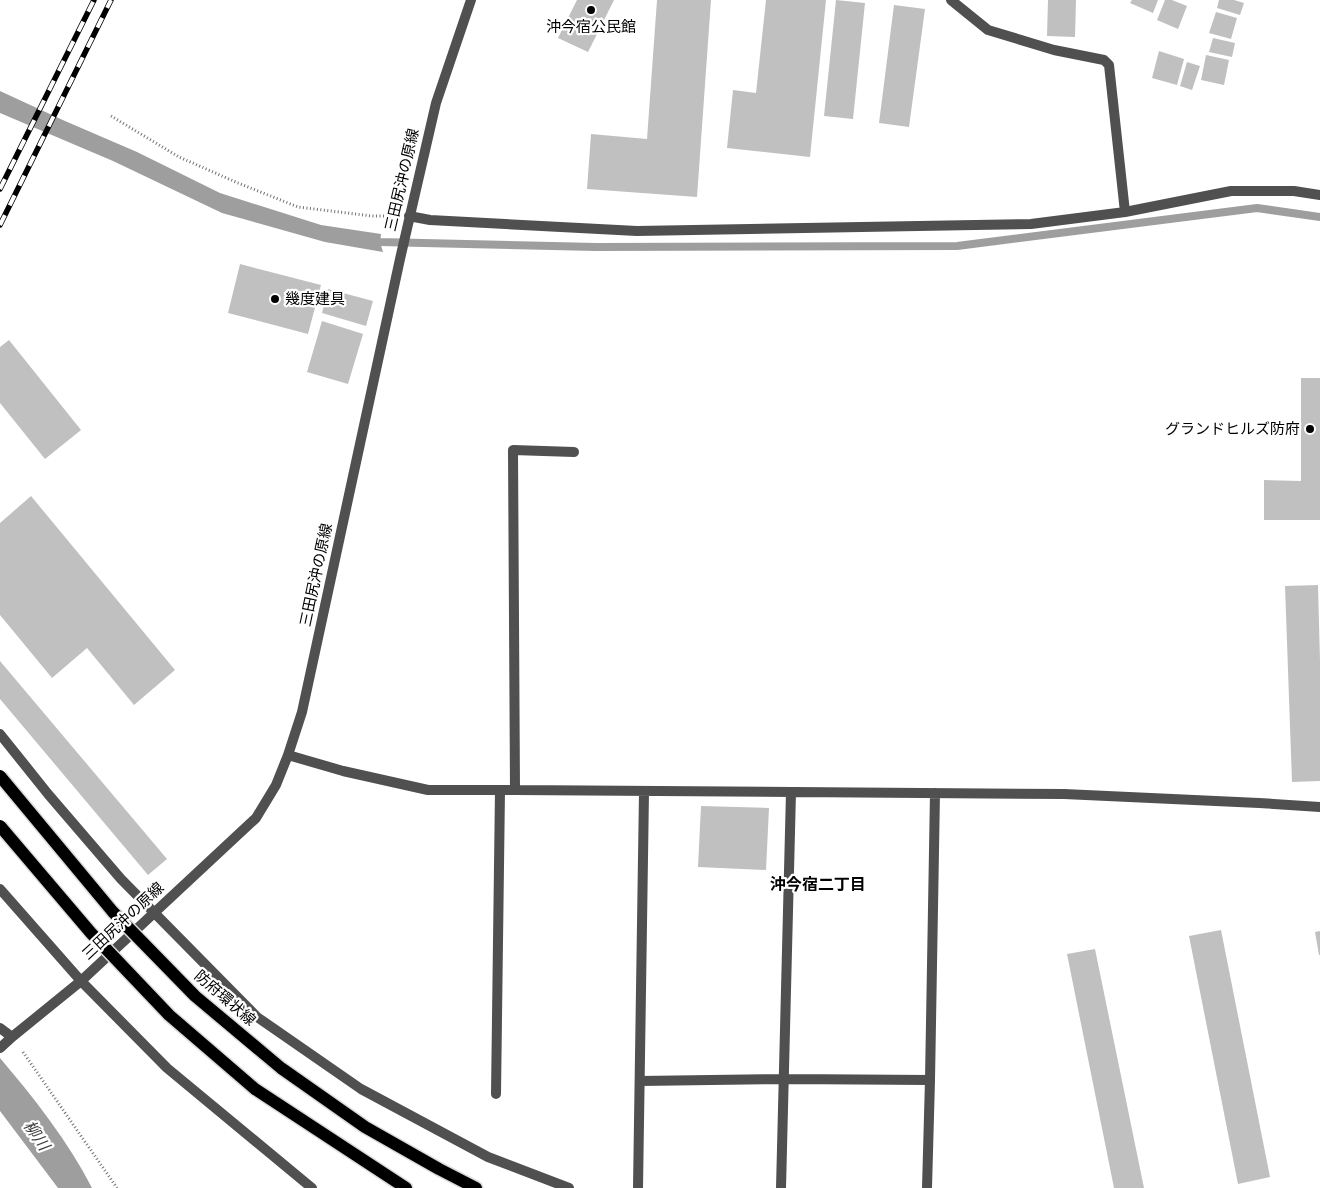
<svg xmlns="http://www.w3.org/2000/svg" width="1320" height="1188" font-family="'Public Sans','Noto Sans JP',sans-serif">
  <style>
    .water { fill: #9e9e9e }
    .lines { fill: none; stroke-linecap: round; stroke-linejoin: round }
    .stream { stroke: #9e9e9e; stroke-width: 8 }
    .building { fill: #c0c0c0 }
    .primary-casing { stroke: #dbdbdb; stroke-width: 15 }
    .path { stroke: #727272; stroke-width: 3; stroke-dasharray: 1 2.5; stroke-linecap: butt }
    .street { stroke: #505050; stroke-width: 10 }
    .primary { stroke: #000; stroke-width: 12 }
    .rail-casing { stroke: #000; stroke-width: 5.5 }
    .rail { stroke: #fff; stroke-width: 4; stroke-dasharray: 11; stroke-linecap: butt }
    .primary-bridge-casing { stroke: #dbdbdb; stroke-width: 15; stroke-linecap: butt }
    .primary-bridge { stroke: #000; stroke-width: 12 }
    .poi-dot { fill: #000; stroke: #fff; stroke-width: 2 }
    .labels { text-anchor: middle; stroke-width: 4.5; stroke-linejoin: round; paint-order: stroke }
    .poi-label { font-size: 15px; fill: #000; stroke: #fff }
    .street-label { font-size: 15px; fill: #000; stroke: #fff }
    .neighbourhood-label { font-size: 16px; font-weight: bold; fill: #000; stroke: #fff }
    .water-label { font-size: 16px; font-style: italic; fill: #3f3f3f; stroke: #fff }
  </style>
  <rect width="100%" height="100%" fill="#fff"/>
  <!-- water -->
  <path class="water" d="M0 91 65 121 137 152 220 193 321 225 381 234 380 242 383 252 325 242 222 213 113 161 0 113Z
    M0 1058C34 1098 68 1141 92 1188H58L0 1111Z"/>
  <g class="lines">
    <!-- stream -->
    <path class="stream" d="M370 240 380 242 596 247 957 246 1257 208 1320 217"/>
  </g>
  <!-- building -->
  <path class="building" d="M577 0H614L588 52 558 38Z
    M657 0H711L697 197 587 189 591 134 647 139Z
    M766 0H826L810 157 727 148 733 90 756 93Z
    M836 0 865 3 853 119 824 116Z
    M1048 0H1076L1075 37 1047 36Z
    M1132 0H1158L1153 13 1130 3Z
    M1165 0H1172L1187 6 1178 29 1157 20Z
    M1219 0H1234L1244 3 1240 15 1217 8Z
    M894 5 925 9 909 127 879 123Z
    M1216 12 1237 18 1231 39 1209 33Z
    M1213 38 1235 43 1232 57 1209 52Z
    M1159 51 1184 59 1177 85 1152 78Z
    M1206 55 1229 60 1224 85 1201 80Z
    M1187 62 1200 66 1192 90 1180 86Z
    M240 264 321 285 308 334 228 313Z
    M328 289 373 301 366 326 322 313Z
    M322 321 363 334 348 384 307 372Z
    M9 340 81 430 45 459 0 403V347Z
    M1301 378H1320V520H1264V480L1301 481Z
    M31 496 175 670 134 705 87 648 52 678 0 615V523Z
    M1318 585 1320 661V781L1292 782 1285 586Z
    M0 661 167 859 148 875 0 699Z
    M701 806 769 808 766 870 698 867Z
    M1221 930 1270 1177 1238 1184 1189 936Z
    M1320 931V955H1319L1315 932Z
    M1095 949 1144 1188H1114L1067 954Z"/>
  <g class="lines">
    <defs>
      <path id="primary" d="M281 1068 365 1127 439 1169 476 1188
        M255 1089 406 1188"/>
    </defs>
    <!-- primary casing -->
    <use href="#primary" class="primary-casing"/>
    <!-- path -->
    <path class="path" d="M111 116 179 157 238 183 298 207 372 216H391
      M23 1052 117 1188"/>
    <!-- street -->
    <path class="street" d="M951 0 988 30 1054 50 1104 60 1109 65 1125 212
      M409 216 430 220 637 231 1031 224 1125 212 1231 191H1294L1320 195
      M0 734 48 794 121 879 257 1017 361 1089 488 1157 569 1188
      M288 755 343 771 428 790H515L1064 794 1259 803 1320 807
      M515 790 513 450 574 452
      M0 889 81 981 167 1068 312 1188
      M0 1028 12 1037
      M0 1048 12 1037 81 981 256 818 276 785 288 755 302 712 400 259 436 103 471 0
      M640 1081 785 1079 930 1080
      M496 1094 500 790
      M638 1188 644 792
      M781 1188 791 792
      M927 1188 930 1080 935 793"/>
    <!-- primary -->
    <use href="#primary" class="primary"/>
    <defs>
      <path id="rail" d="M0 189 94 0
        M0 225 111 0"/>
    </defs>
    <!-- rail casing -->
    <use href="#rail" class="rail-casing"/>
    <!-- rail -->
    <use href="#rail" class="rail"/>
    <defs>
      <path id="primary-bridge" d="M0 776 113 912 195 996 281 1068
        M0 826 91 933 169 1015 255 1089"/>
    </defs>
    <!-- primary-bridge casing -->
    <use href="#primary-bridge" class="primary-bridge-casing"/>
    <!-- primary-bridge -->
    <use href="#primary-bridge" class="primary-bridge"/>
  </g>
  <!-- markers -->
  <g class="poi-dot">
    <circle cx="591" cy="10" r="5"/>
    <circle cx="275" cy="299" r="5"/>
    <circle cx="1310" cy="429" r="5"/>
  </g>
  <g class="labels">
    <!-- poi labels -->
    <g class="poi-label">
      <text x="591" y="32">沖今宿公民館</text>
      <text x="285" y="304" text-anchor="start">幾度建具</text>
      <text x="1300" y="434" text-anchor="end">グランドヒルズ防府</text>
    </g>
    <!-- street labels -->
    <g class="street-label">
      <text transform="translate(402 180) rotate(-77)" y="5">三田尻沖の原線</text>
      <text transform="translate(316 575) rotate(-78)" y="5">三田尻沖の原線</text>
      <text transform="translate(123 921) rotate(-43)" y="5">三田尻沖の原線</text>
      <text transform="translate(225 998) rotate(41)" y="5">防府環状線</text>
    </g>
    <!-- neighbourhood labels -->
    <g class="neighbourhood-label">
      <text x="818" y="890">沖今宿二丁目</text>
    </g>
    <!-- water labels -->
    <g class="water-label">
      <text transform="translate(37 1135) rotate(55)" y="6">柳川</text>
    </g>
  </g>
</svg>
